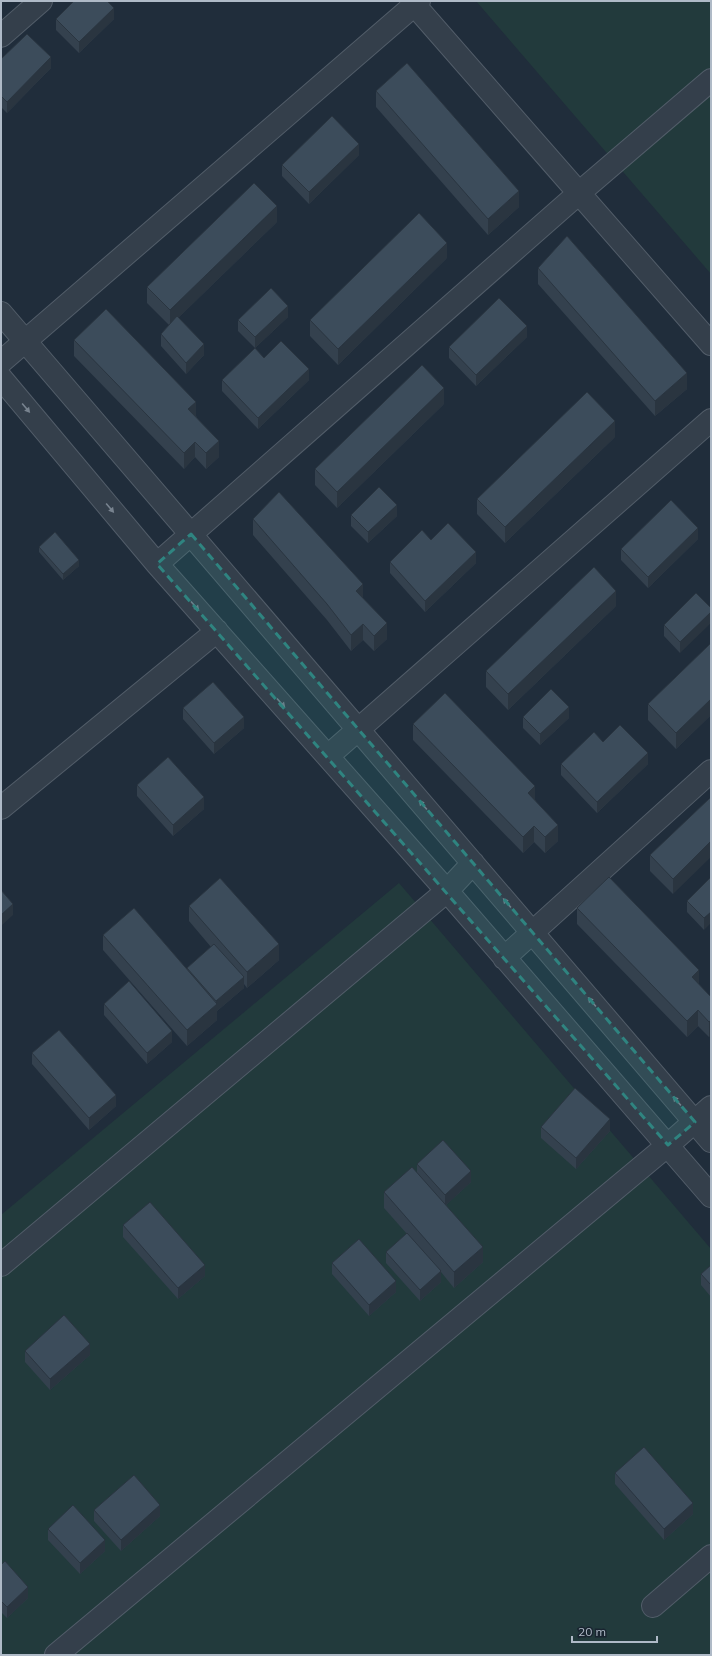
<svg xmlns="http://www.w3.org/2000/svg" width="712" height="1656" font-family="Mulish,sans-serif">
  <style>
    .grass { fill: #223a3c }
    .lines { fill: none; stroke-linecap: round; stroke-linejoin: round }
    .minor-casing { stroke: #525d69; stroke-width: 24 }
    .minor { stroke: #343f4b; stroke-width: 22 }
    .wall { fill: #34414e }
    .shaded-wall { fill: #2a3540 }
    .building { fill: #3c4c5b; stroke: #2a3540 }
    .oneway { fill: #78838f }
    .marked { fill: #2f8480; fill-opacity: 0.2; stroke: #2f8480; stroke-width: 3; stroke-dasharray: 8 5; stroke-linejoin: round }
  </style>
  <rect width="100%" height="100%" fill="#202d3b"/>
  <!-- grass -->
  <path class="grass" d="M476 1H711V274Z
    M399 883 711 1249V1655H1V1215Z"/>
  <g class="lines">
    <defs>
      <path id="minor" d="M411 1 711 344
        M1 36 41 1
        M1 313 711 1141
        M1 362 419 1
        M1 378 157 564 447 891 711 1196
        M157 564 579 193 711 80
        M328 756 711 420
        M1 808 217 631
        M504 958 711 771
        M1 1265 447 891 473 863
        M653 1606 711 1556
        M56 1655 668 1145 711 1107"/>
    </defs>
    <!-- minor casing -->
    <use href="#minor" class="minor-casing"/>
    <!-- minor -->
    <use href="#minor" class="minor"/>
  </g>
  <!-- wall -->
  <path class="wall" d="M56 19H114L79 53 56 30Z
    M1 59 51 68 7 113 1 107Z
    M376 91 519 207 488 235 376 107Z
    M359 155 309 204 282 176V165Z
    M277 222 178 318 204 355 186 374 161 346V334L169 325 147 303V287Z
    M447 258 338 365 310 336V320Z
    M538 268 687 389 655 416 538 284Z
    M288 317 255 348 238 331V320Z
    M527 337 476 386 449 358V347Z
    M74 340 196 416 219 457 206 469 195 457 184 469 74 356Z
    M264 358 309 380 258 429 222 391V380Z
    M444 404 337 508 315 485V469Z
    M615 437 505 543 477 514V499Z
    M351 515 397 516 368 543 351 526Z
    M253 519 363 599 387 639 374 651 363 640 351 651 327 620 253 535Z
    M698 539 648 588 621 560V549Z
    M431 540 476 563 425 612 390 573V562Z
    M39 547 79 566 63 580 39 552Z
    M696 593 680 653 664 636V625Z
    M616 606 508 710 486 687V671Z
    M711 643V715L676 749 648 720V704Z
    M183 708 244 728 214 754 183 719Z
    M523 717 569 718 540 745 523 728Z
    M413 724 535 800 558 841 545 853 534 842 523 853 413 740Z
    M561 764H648L597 813 561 775Z
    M137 785 204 809 173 836 137 796Z
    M711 797 673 894 650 871V855Z
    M711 877 704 930 687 912V901Z
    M189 906 279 960 247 988 244 984V988L217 1011V1020L187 1046 103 950V935L187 969V968L211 947 189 921Z
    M577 908 699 985 711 997 709 1037 698 1026 687 1037 577 924Z
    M104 1004 172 1042 147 1064 104 1015Z
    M32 1053 116 1106 89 1130 32 1064Z
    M541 1127 610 1131 576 1169 541 1138Z
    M417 1164 471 1182 446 1205 483 1262 454 1288 441 1272V1282L420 1301 386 1263V1252L407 1234 384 1208V1192L417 1172Z
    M123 1225 205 1276 178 1299 123 1237Z
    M332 1263 396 1292 369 1316 332 1274Z
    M711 1265V1297L701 1285V1274Z
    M25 1351 90 1355 50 1390 25 1362Z
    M615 1473 693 1514 664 1540 615 1484Z
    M94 1510 160 1516 121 1551 94 1521Z
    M48 1529 105 1551 80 1574 48 1540Z
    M1 1565 28 1598 7 1618 1 1612Z"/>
  <!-- shaded-wall -->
  <path class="shaded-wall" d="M114 8V19L79 53V42Z
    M51 57V68L7 113V102Z
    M359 144V155L309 204V192Z
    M519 191V207L488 235V219Z
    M277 206V222L170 326V310Z
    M447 243V258L338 365V349Z
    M288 306V317L255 348V337Z
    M527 326V337L476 386V375Z
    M204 344V355L186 374V363Z
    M309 369V380L258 429V418Z
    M687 373V389L655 416V401Z
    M444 388V404L337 508V492Z
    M196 402V417L188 409Z
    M615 421V437L505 543V527Z
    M219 441V457L206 469V453Z
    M195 442V457L184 469V453Z
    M397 505V516L368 543V532Z
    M698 528V539L648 588V577Z
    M476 552V563L425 612V601Z
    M79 560V566L63 580V574Z
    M363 584V600L356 591Z
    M616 591V606L508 710V694Z
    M711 612V623L680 653V642Z
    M387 623V639L374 651V636Z
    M363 624V640L351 651V635Z
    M711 699V715L676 749V733Z
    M569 707V718L540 745V734Z
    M244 717V728L214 754V743Z
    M648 753V764L597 813V802Z
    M535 786V801L528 793Z
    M204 797V809L173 836V825Z
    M558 825V841L545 853V837Z
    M534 826V842L523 853V837Z
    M711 841V857L673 894V879Z
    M13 904V915L1 926V915Z
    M711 912V923L704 930V918Z
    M279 944V960L247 988V972Z
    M699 970V986L692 977Z
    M244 977V988L217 1011V1020L187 1046V1030L216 1005V1001Z
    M698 1010V1026L687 1037V1021Z
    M711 1020V1036L709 1037V1022Z
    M172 1031V1042L147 1064V1053Z
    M116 1095V1106L89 1130V1118Z
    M610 1119V1131L576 1169V1158Z
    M471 1171V1182L445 1206V1195Z
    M483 1247V1262L454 1288V1272Z
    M205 1265V1276L178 1299V1288Z
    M441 1271V1282L420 1301V1290Z
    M396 1281V1292L369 1316V1305Z
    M90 1344V1355L50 1390V1379Z
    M693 1503V1514L664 1540V1529Z
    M160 1505V1516L121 1551V1540Z
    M105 1540V1551L80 1574V1563Z
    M28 1587V1598L7 1618V1607Z"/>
  <!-- building -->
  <path class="building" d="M74 1H107L114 8 79 42 56 19Z
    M27 34 51 57 7 102 1 96V59Z
    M407 63 519 191 488 219 376 91Z
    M332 116 359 144 309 192 282 165Z
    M254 183 277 206 170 310 147 287Z
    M419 213 447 243 338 349 310 320Z
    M567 236 687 373 655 401 538 268Z
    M271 288 288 306 255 337 238 320Z
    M499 298 527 326 476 375 449 347Z
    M106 309 196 402 188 409 219 441 206 453 195 442 184 453 74 340Z
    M177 316 204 344 186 363 161 334Z
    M281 341 309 369 258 418 222 380 255 348 264 358Z
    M422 365 444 388 337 492 315 469Z
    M587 392 615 421 505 527 477 499Z
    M379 487 397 505 368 532 351 515Z
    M279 492 363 584 356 591 387 623 374 636 363 624 351 635 327 604 253 519Z
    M671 500 698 528 648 577 621 549Z
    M448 523 476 552 425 601 390 562 422 530 431 540Z
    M55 532 79 560 63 574 39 547Z
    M594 567 616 591 508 694 486 671Z
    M696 593 711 608V612L680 642 664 625Z
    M711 643V699L676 733 648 704Z
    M213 682 244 717 214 743 183 708Z
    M551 689 569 707 540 734 523 717Z
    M445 693 535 786 528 793 558 825 545 837 534 826 523 837 413 724Z
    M620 725 648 753 597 802 561 764 594 732 603 742Z
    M168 757 204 797 173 825 137 785Z
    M711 797V841L673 879 650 855Z
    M609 877 699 970 692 977 711 997V1020L709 1022 698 1010 687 1021 577 908Z
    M711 877V912L704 918 687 901Z
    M220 878 279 944 247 972 189 906Z
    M1 890 13 904 1 915Z
    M134 908 217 1004 187 1030 103 935Z
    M214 944 244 977 216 1001 187 968Z
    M129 981 172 1031 147 1053 104 1004Z
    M59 1030 116 1095 89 1118 32 1053Z
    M575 1088 610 1119 576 1158 541 1127Z
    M443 1140 471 1171 445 1195 417 1164Z
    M412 1167 483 1247 454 1272 384 1192Z
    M150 1202 205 1265 178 1288 123 1225Z
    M407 1233 441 1271 420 1290 386 1252Z
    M359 1239 396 1281 369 1305 332 1263Z
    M711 1265V1285L701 1274Z
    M64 1315 90 1344 50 1379 25 1351Z
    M644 1447 693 1503 664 1529 615 1473Z
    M134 1475 160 1505 121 1540 94 1510Z
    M73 1505 105 1540 80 1563 48 1529Z
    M5 1561 28 1587 7 1607 1 1601V1565Z"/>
  <!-- one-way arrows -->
  <defs><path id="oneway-solid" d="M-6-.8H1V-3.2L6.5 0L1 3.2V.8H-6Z"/></defs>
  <g class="oneway">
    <use href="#oneway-solid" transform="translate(26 408) rotate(50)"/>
    <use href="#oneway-solid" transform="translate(110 508) rotate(50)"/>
    <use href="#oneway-solid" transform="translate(195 606) rotate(48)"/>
    <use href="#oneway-solid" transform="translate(281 703) rotate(48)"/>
    <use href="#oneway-solid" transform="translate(423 805) rotate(-131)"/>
    <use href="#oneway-solid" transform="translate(507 903) rotate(-131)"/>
    <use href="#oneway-solid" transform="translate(592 1002) rotate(-131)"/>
    <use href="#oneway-solid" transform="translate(677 1101) rotate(-131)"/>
  </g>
  <!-- marked area -->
  <path class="marked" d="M191 534 695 1122 668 1145 157 564Z"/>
  <!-- border -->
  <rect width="712" height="1656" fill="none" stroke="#afbac7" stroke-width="4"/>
  <!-- scale -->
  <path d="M572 1636v6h85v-6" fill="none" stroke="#afbac7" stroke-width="2"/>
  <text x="578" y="1636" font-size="12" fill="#afbac7" stroke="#192430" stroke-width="3" paint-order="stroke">20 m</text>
</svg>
